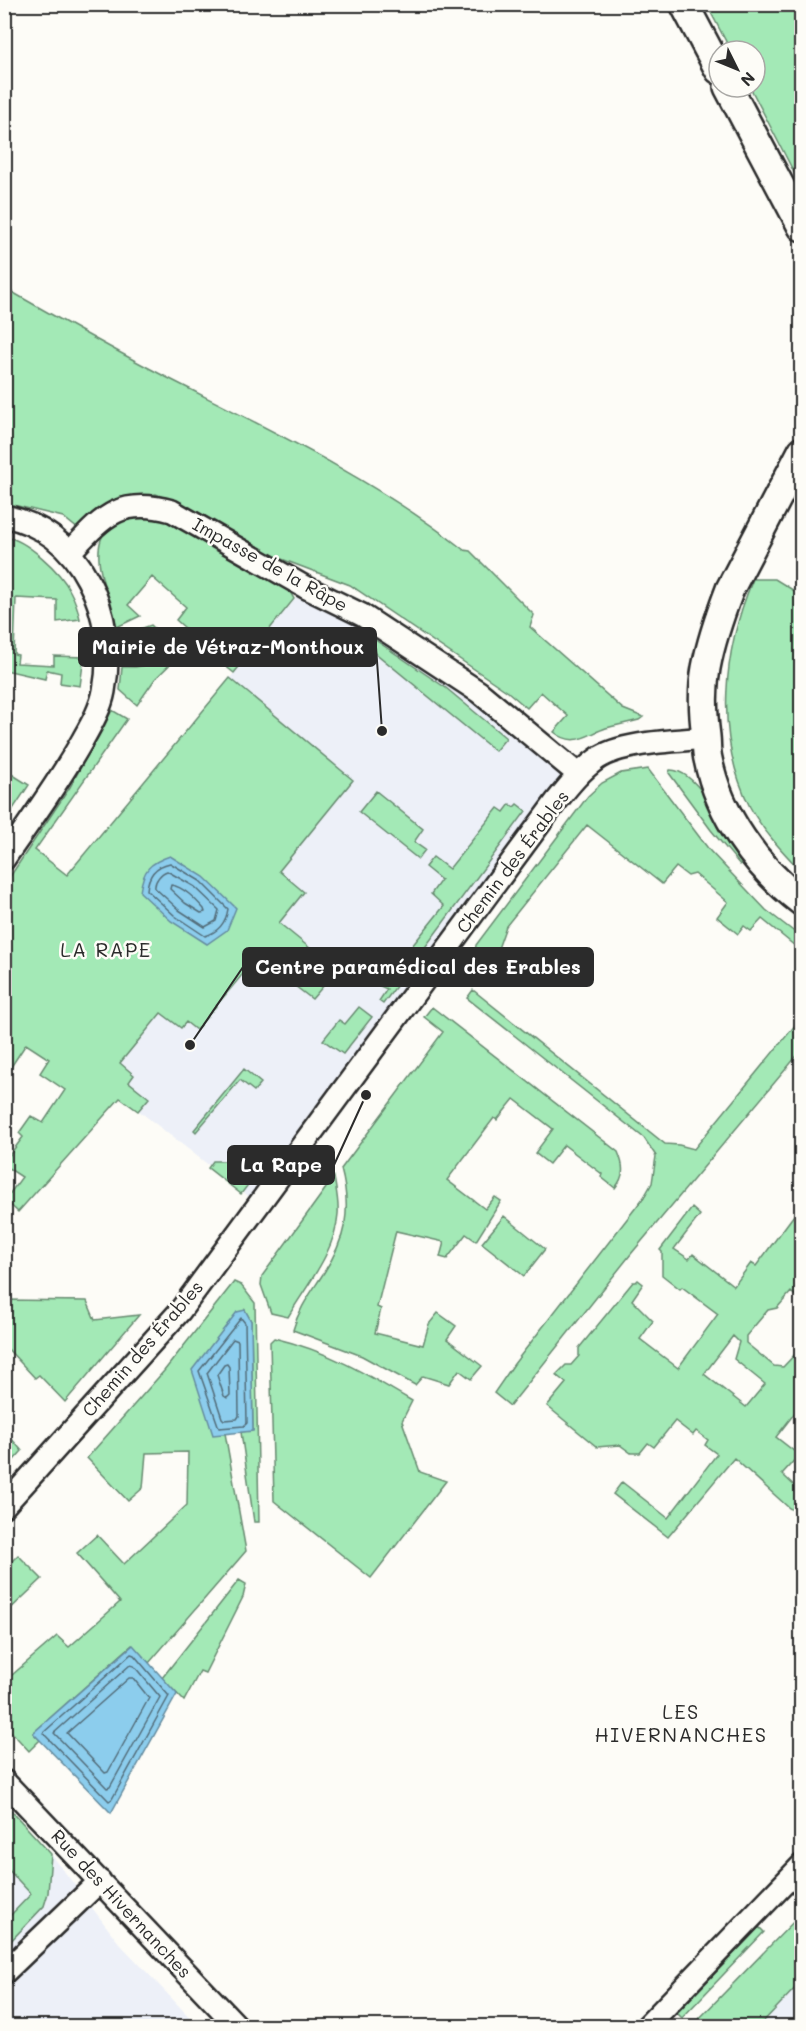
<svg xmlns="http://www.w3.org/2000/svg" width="806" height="2031" font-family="Mali,sans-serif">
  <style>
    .built { fill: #edf0f8 }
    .green { fill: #a3e9b6; stroke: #678a70; stroke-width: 1.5; fill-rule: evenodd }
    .water { fill: #8ccded; stroke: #658c9f; stroke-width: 1.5 }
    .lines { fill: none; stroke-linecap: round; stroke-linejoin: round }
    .shore { stroke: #526c79; stroke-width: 1.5 }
    .minor-casing { stroke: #2b2b2b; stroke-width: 26 }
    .tertiary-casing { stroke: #2b2b2b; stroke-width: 32 }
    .minor { stroke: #fdfcf7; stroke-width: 21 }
    .tertiary { stroke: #fdfcf7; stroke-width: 27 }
    .labels { text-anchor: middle; stroke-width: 5; stroke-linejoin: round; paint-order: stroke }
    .street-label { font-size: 18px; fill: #2b2b2b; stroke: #fdfcf7 }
    .neighbourhood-label { font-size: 20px; letter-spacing: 1.5px; fill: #2b2b2b; stroke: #fdfcf7 }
    .leader { fill: none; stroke: #2b2b2b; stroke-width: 2 }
    .callout-dot { fill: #2b2b2b; stroke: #fdfcf7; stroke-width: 2 }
    .callout { fill: #2b2b2b; stroke: #2b2b2b; stroke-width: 2 }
    .callout-label { font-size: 20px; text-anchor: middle; font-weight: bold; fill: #fff }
  </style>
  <rect width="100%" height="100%" fill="#fdfcf7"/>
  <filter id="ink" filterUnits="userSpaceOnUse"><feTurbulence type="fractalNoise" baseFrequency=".0167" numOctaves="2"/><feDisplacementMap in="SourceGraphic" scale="12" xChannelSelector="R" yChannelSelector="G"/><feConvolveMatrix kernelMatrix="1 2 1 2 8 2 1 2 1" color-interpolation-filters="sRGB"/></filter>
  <g filter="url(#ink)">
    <!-- built -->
    <path class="built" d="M305 587 363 615 579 775 260 1205 121 1097 4 952Z
      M4 1804 51 1854 119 1943 198 2026H5Z
      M801 1914V2026H692Z"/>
    <!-- green -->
    <path class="green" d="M707 5H801V186L750 87H755V51H731Z
      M5 288C59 319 113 350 168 378 270 430 374 479 464 550L470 551 534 615 530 627 623 709 643 717 639 720C628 723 617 725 606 728 586 735 574 748 554 732L568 716 541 692 527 708 508 692 350 585 263 552 198 512 156 494 116 500 99 510 78 529 63 517 5 503Z
      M137 515 166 519 289 590 294 599 234 673 194 641 155 679 137 705 120 690 122 667C131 667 142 668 151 663 164 657 175 639 185 628L176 620 186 607 152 577 128 605 140 616 117 627C110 600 81 541 115 523 121 519 130 518 137 515Z
      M5 537C26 539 61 572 70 591 75 600 78 609 80 619L57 622V600L16 598 14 654 18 655 17 663 54 665V656L84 657 80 686 60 683 61 673 47 670 45 679 5 670Z
      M753 579H775L801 595V871C783 852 763 831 750 807 714 735 723 651 753 579Z
      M151 625 161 635 138 656 123 657 120 636Z
      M359 629 446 688 506 738 495 751 362 642Z
      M230 678 353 780 279 871 304 892 279 923 337 970 312 999 257 957 196 1030 186 1022 181 1028 161 1013 120 1063 134 1075 129 1082 149 1098 138 1111 120 1098 18 1212 5 1200 22 1177 5 1166V1161L23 1137 19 1133 31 1116 43 1123 65 1090 40 1073 49 1059 26 1044 5 1076V884L70 787 112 710 127 719 35 850 67 875Z
      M648 769 710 851 766 910 801 937V951L762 919 751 931 744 926 738 934 717 917 728 902 695 874 688 876 676 867 662 884 587 825 506 926 495 957 498 960 488 972 479 963 483 958 475 952 476 945 588 796 602 783 621 773Z
      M5 770 29 785 5 821Z
      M670 770C700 769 730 839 743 862L740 865 711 830 669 773Z
      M376 791 423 829 414 842 425 850 418 859 359 812Z
      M510 804 514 807 517 804 526 811 383 1004 379 1001 387 989 380 986 444 906 431 894 441 880 425 867 433 857 449 869 498 808 504 812Z
      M473 990 665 1144 679 1145 694 1149 801 1018V1051L631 1254 510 1406 494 1393 514 1364 644 1197 652 1183 656 1156 644 1138 467 998Z
      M359 1007 372 1017 343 1054 323 1040 339 1020 345 1024Z
      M432 1007 618 1152C624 1166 625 1176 615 1188L601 1177 602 1174 564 1145 549 1164 535 1153 553 1129 514 1099 497 1120 494 1118 447 1180 485 1209 495 1197 501 1201 476 1241 466 1234 447 1259 440 1257 444 1242 396 1231 377 1307 381 1309 375 1333 423 1345 429 1324 438 1313 456 1326 447 1339 482 1366 471 1379 459 1370 449 1384 423 1376 415 1385 362 1356 293 1330C299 1308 311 1293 323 1274 346 1239 352 1210 341 1169L443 1032 424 1017Z
      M244 1069 261 1083 254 1091 240 1080 196 1132 194 1130Z
      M213 1161H241L257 1173 241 1194 208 1168Z
      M334 1177C336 1189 339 1202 338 1214 335 1252 307 1285 288 1317L271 1313 261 1285 262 1276Z
      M800 1207 802 1209 800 1224 802 1226 801 1292 798 1298 791 1292 777 1308 768 1310 746 1336V1343L774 1366 783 1367 801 1348V1405L776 1437 799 1455 782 1474 800 1491 801 1489V1514L789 1508 734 1458 668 1537 613 1494 622 1482 668 1518 717 1454 705 1445 708 1440 696 1431 693 1435 675 1421 654 1447 648 1443 640 1453H631L620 1445 597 1447 547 1406 566 1383 556 1375 566 1365H571L579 1356V1348L633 1282H636L638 1280 643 1284 632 1300 653 1321 640 1339 678 1368 718 1314 682 1287 680 1289 662 1275V1252L660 1250 692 1208 700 1215 674 1249 689 1259 693 1254 734 1286 751 1263 756 1266ZM733 1336 739 1342 734 1359 765 1384 746 1407 704 1374Z
      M504 1216 545 1249 524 1276 482 1243Z
      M234 1282 241 1285 255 1303 259 1522H254L241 1432 253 1430 251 1321 245 1310 213 1434 225 1433 246 1551 149 1663 132 1645 33 1733 40 1740 29 1751 5 1725V1667L12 1675 57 1636 69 1647 120 1602 77 1553 97 1535 124 1564 187 1505 188 1452 146 1453 143 1488 128 1501 87 1458 164 1371Z
      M4 1300 87 1301 95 1320 139 1315 65 1402 39 1375 35 1378 5 1346Z
      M274 1338C328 1351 365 1373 412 1401L402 1421 420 1472 446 1481 371 1578 274 1501 270 1342Z
      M5 1431 22 1451 5 1470H4Z
      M18 1555 42 1579 5 1614V1564L7 1566Z
      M239 1580 246 1584 243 1597 205 1673 200 1671 184 1701 162 1678Z
      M5 1804 51 1854 48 1893 44 1906 5 1947V1921L31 1894 5 1866Z
      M801 1914V1982L759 2026H692Z
      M759 1927 764 1932 682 2018 677 2013Z"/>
    <!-- water -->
    <path class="water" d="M170 856 204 877 236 908 227 930 207 944 171 921 140 892C143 870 149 863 170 856Z
      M245 1310 251 1321 253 1431 213 1435 192 1370 237 1312Z
      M133 1645 177 1694 111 1813 33 1733Z"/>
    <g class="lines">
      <!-- shore -->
      <path class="shore" d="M170 863 200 881 228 909C226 922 218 932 205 936L175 916 147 890C148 875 156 866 170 863Z
        M167 871 195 887 219 910 216 921 205 927 179 910 155 888C154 881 161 873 167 871Z
        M171 885C184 887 195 899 204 909L205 912 201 913 185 903 170 889Z
        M241 1318 245 1323 247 1423 244 1426 219 1428 199 1371Z
        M233 1339 238 1341 239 1416 237 1419 224 1420 222 1418 207 1373Z
        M227 1364 229 1367 230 1395 227 1398 224 1396 217 1375 224 1365Z
        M131 1654 134 1655 169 1696 112 1799 109 1801 43 1733Z
        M130 1665 134 1666 160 1697 110 1787 107 1788 54 1733Z
        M129 1678H133L149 1698 108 1772 105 1773 67 1733Z"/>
      <defs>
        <path id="minor" d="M4 516C43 524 70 545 88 580 106 613 111 654 104 691 101 708 91 725 82 741 59 782 31 820 4 859
          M71 551C104 516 120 497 172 511L305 587 362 615 479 692 579 775
          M4 1506 180 1311 555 803C567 788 580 771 597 759 621 742 676 741 706 738
          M4 1781 237 2026
          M4 1973 100 1881
          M647 2026 802 1865"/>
        <path id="tertiary" d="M684 4 719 70
          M728 87 802 227
          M802 451 730 589C720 615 711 641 706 668 702 690 703 714 706 736 707 744 706 752 708 759 719 815 757 868 802 902"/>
      </defs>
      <!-- minor casing -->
      <use href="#minor" class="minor-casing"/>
      <!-- tertiary casing -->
      <use href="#tertiary" class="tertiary-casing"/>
      <!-- minor -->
      <use href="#minor" class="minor"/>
      <!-- tertiary -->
      <use href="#tertiary" class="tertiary"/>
    </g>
  </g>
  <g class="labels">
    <!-- street labels -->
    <g class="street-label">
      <text transform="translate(270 565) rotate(29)" y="6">Impasse de la Râpe</text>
      <text transform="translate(513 862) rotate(-53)" y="6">Chemin des Érables</text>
      <text transform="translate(143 1349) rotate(-49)" y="6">Chemin des Érables</text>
      <text transform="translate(121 1904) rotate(47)" y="6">Rue des Hivernanches</text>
    </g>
    <!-- neighbourhood labels -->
    <g class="neighbourhood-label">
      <text x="106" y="957">LA RAPE</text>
      <text x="681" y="1719">LES<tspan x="681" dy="23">HIVERNANCHES</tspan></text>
    </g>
  </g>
  <!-- callouts -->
  <path class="leader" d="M382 731L376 647M190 1045L243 967M366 1095L334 1165"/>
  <g class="callout-dot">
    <circle cx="382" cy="731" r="6"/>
    <circle cx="190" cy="1045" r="6"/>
    <circle cx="366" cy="1095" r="6"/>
  </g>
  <g class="callout">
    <rect x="79" y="628" width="297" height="38" rx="6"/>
    <rect x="243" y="948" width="350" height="38" rx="6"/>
    <rect x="228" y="1146" width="106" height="38" rx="6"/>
  </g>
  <g class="callout-label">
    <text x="228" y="654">Mairie de Vétraz-Monthoux</text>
    <text x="418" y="974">Centre paramédical des Erables</text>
    <text x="281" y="1172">La Rape</text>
  </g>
  <!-- margin -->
  <rect width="806" height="2031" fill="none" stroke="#fdfcf7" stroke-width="24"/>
  <rect x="12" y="12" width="782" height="2007" fill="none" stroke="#2b2b2b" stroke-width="2" filter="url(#ink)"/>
  <!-- north arrow -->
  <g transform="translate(737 69) rotate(133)"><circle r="28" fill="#fdfcf7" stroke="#a9a8a5" stroke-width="1.5"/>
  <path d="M0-4.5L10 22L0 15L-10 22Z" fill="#2b2b2b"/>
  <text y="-9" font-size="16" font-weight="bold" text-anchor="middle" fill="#2b2b2b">N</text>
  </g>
</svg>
